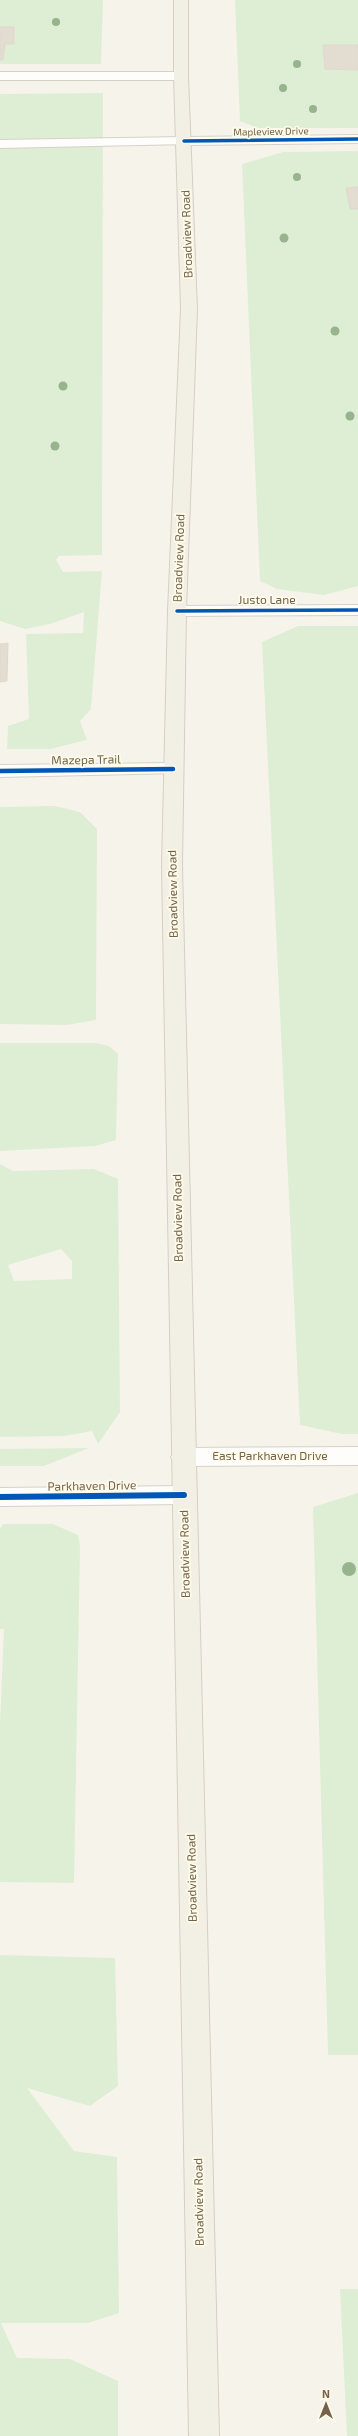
<svg xmlns="http://www.w3.org/2000/svg" width="358" height="2436" font-family="'Exo 2',sans-serif">
  <style>
    .green { fill: #deeed4; fill-rule: evenodd }
    .building { fill: #e3ddd1; stroke: #dfd8cc }
    .lines { fill: none; stroke-linecap: round; stroke-linejoin: round }
    .service-casing { stroke: #d6d1c8; stroke-width: 2 }
    .minor-casing { stroke: #d6d1c8; stroke-width: 2 }
    .primary-casing { stroke: #d5cfc6; stroke-width: 2 }
    .service { fill: #fefdfc; fill-rule: evenodd }
    .minor { fill: #fefdfc; fill-rule: evenodd }
    .primary { fill: #f2f0e5; fill-rule: evenodd }
    .cycleway-far2-casing { stroke: #fffbea; stroke-width: 5.5 }
    .cycleway-far1-casing { stroke: #fffbea; stroke-width: 7 }
    .cycleway-casing { stroke: #fffbea; stroke-width: 8 }
    .cycleway-far2 { stroke: #0057b8; stroke-width: 3.5 }
    .cycleway-far1 { stroke: #0057b8; stroke-width: 4.5 }
    .cycleway { stroke: #0057b8; stroke-width: 6 }
    .tree { fill: #97b48f }
    .labels { text-anchor: middle; stroke-width: 3.5; stroke-linejoin: round; paint-order: stroke }
    .far-street-label { font-size: 10px; fill: #74624a; stroke: #fffbea }
    .street-label { font-size: 12px; fill: #74624a; stroke: #fffbea }
  </style>
  <rect width="100%" height="100%" fill="#f6f4ea"/>
  <!-- green -->
  <path class="green" d="M0 0H103L101 64H0Z
    M235 0H358V45L323 46 325 69 358 70V128H258L240 121Z
    M103 93 102 555 59 556 56 560 63 572 102 571 91 709 80 721 87 740 50 749H7L8 726 29 719 26 634 83 633 84 612 50 624 25 629 0 621V94Z
    M358 151V586L324 595 277 589 260 581 242 164 283 152Z
    M298 626H358V1434H342L300 1425 262 642Z
    M55 806 80 812 97 829 96 1020 67 1025 0 1024V807Z
    M0 1043H96L109 1046 118 1054 116 1140 95 1146 0 1151Z
    M0 1164 13 1171 94 1169 118 1179 120 1412 98 1444 92 1431 64 1436 0 1437ZM61 1249 72 1261V1279L14 1281 8 1265Z
    M89 1448 44 1466H0V1449Z
    M358 1493V2055H328L313 1507Z
    M3 1524H53L78 1535 80 1547 74 1883 0 1882V1723L4 1629H0V1529Z
    M0 1955 115 1958 118 2086 90 2106 27 2088 74 2151 117 2157 119 2313 88 2323H1L17 2358 70 2359 118 2381V2436H0Z
    M340 2289H358V2436H347Z"/>
  <!-- building -->
  <path class="building" d="M0 27H14V44H5L3 60H0Z
    M323 45H358V70L325 69Z
    M358 187V209H350L346 188Z
    M8 643 7 681 0 682V644Z"/>
  <g class="lines">
    <defs>
      <path id="service" d="M0 72H181L188 76 181 80H0Z
        M184 137 189 138 191 141 189 144 0 148V140Z"/>
      <path id="minor" d="M358 135V143L184 145 177 141 184 137Z
        M358 605V615L177 616 171 615 168 611 171 607 177 606Z
        M173 763 180 765 183 769 180 773 0 777V765Z
        M358 1447V1465L183 1466 175 1463 171 1457 175 1451 183 1448Z
        M184 1486 192 1489 196 1495 192 1501 184 1504 0 1506V1488Z"/>
      <path id="primary" d="M174 0H188V76L197 309 186 611 182 865 219 2436H189L162 865 168 611 181 309 174 76Z"/>
    </defs>
    <!-- service casing -->
    <use href="#service" class="service-casing"/>
    <!-- minor casing -->
    <use href="#minor" class="minor-casing"/>
    <!-- primary casing -->
    <use href="#primary" class="primary-casing"/>
    <!-- service -->
    <use href="#service" class="service"/>
    <!-- minor -->
    <use href="#minor" class="minor"/>
    <!-- primary -->
    <use href="#primary" class="primary"/>
    <defs>
      <path id="cycleway-far2" d="M184 141 358 139
        M177 611 358 610"/>
      <path id="cycleway-far1" d="M0 771 173 769"/>
      <path id="cycleway" d="M0 1497 184 1495"/>
    </defs>
    <!-- cycleway-far2 casing -->
    <use href="#cycleway-far2" class="cycleway-far2-casing"/>
    <!-- cycleway-far1 casing -->
    <use href="#cycleway-far1" class="cycleway-far1-casing"/>
    <!-- cycleway casing -->
    <use href="#cycleway" class="cycleway-casing"/>
    <!-- cycleway-far2 -->
    <use href="#cycleway-far2" class="cycleway-far2"/>
    <!-- cycleway-far1 -->
    <use href="#cycleway-far1" class="cycleway-far1"/>
    <!-- cycleway -->
    <use href="#cycleway" class="cycleway"/>
  </g>
  <!-- trees -->
  <g class="tree">
    <circle cx="56" cy="22" r="4"/>
    <circle cx="297" cy="64" r="4"/>
    <circle cx="283" cy="88" r="4"/>
    <circle cx="313" cy="109" r="4"/>
    <circle cx="297" cy="177" r="4"/>
    <circle cx="284" cy="238" r="4.5"/>
    <circle cx="335" cy="331" r="4.5"/>
    <circle cx="63" cy="386" r="4.5"/>
    <circle cx="350" cy="416" r="4.5"/>
    <circle cx="55" cy="446" r="4.5"/>
    <circle cx="349" cy="1569" r="7"/>
  </g>
  <g class="labels">
    <!-- far-street labels -->
    <g class="far-street-label">
      <text transform="translate(271 131) rotate(-1)" y="4">Mapleview Drive</text>
    </g>
    <!-- street labels -->
    <g class="street-label">
      <text transform="translate(187 234) rotate(-92)" y="4">Broadview Road</text>
      <text transform="translate(179 558) rotate(-88)" y="4">Broadview Road</text>
      <text x="267" y="604">Justo Lane</text>
      <text transform="translate(86 760) rotate(-1)" y="4">Mazepa Trail</text>
      <text transform="translate(173 894) rotate(-91)" y="4">Broadview Road</text>
      <text transform="translate(178 1218) rotate(-91)" y="4">Broadview Road</text>
      <text x="270" y="1460">East Parkhaven Drive</text>
      <text transform="translate(92 1486) rotate(-1)" y="4">Parkhaven Drive</text>
      <text transform="translate(185 1554) rotate(-91)" y="4">Broadview Road</text>
      <text transform="translate(192 1878) rotate(-91)" y="4">Broadview Road</text>
      <text transform="translate(199 2202) rotate(-91)" y="4">Broadview Road</text>
    </g>
  </g>
  <!-- north arrow -->
  <g transform="translate(326 2404)" stroke="#fffbea" stroke-width="3" paint-order="stroke">
  <path d="M0-3L7 15L0 10L-7 15Z" fill="#74624a"/>
  <text y="-6" font-size="11" font-weight="bold" text-anchor="middle" fill="#74624a">N</text>
  </g>
</svg>
